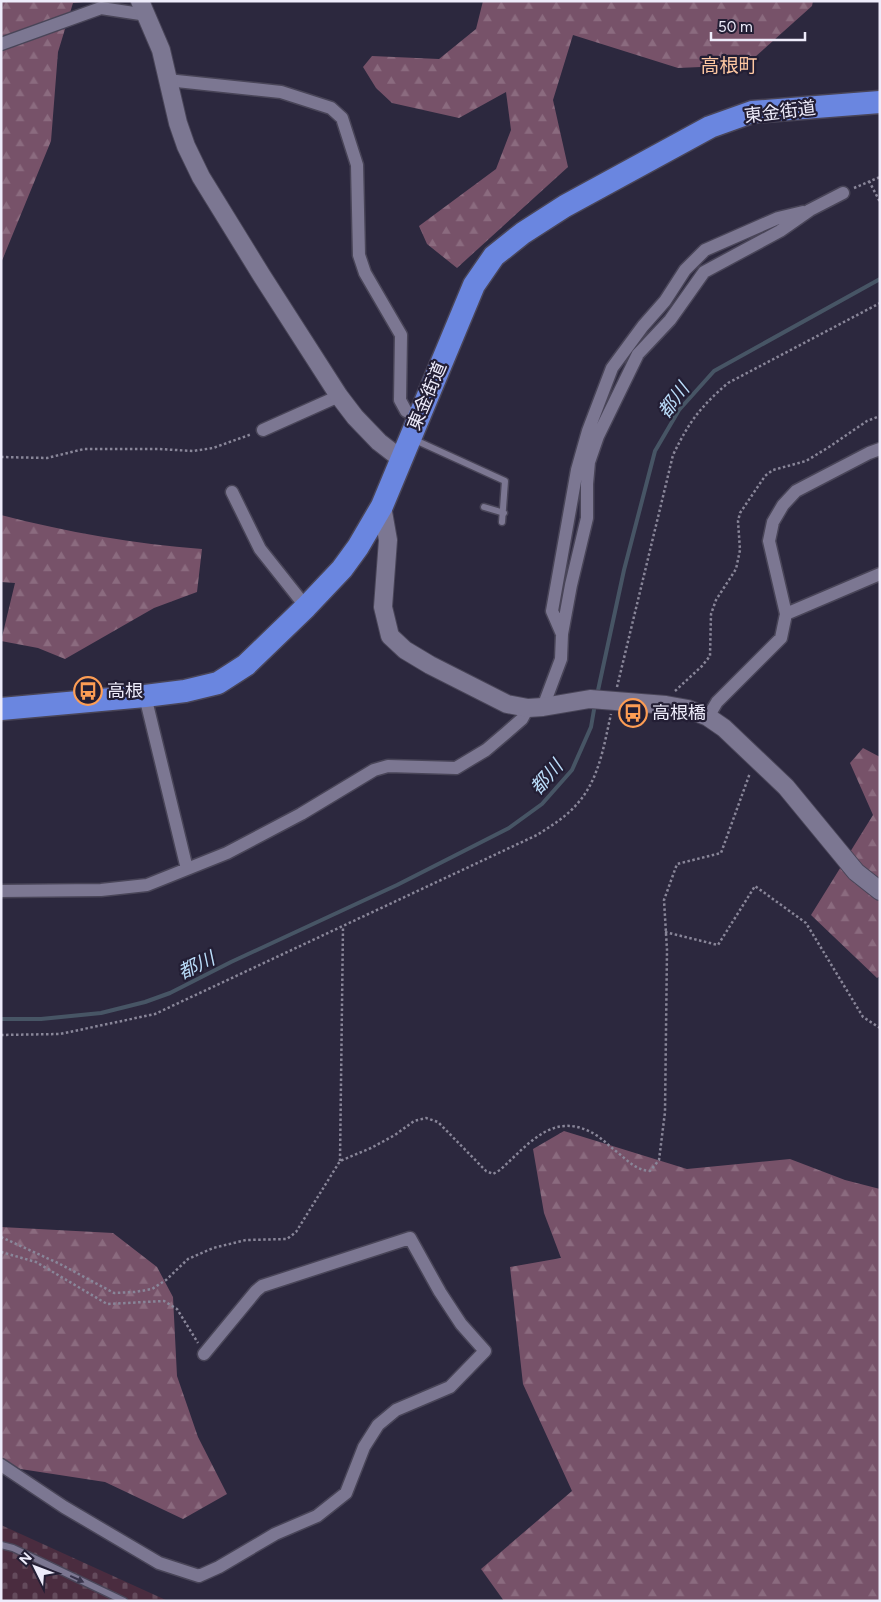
<svg xmlns="http://www.w3.org/2000/svg" width="881" height="1602" font-family="Figtree,'Noto Sans JP',sans-serif">
  <style>
    .forest { fill: url(#forest-firs) }
    .cemetery { fill: url(#cemetery-stones) }
    .lines { fill: none; stroke-linecap: round; stroke-linejoin: round }
    .stream { stroke: #475565; stroke-width: 4 }
    .lane-casing { stroke: #494558; stroke-width: 9 }
    .street-casing { stroke: #494558; stroke-width: 15 }
    .secondary-casing { stroke: #494558; stroke-width: 20 }
    .highway-casing { stroke: #494558; stroke-width: 25 }
    .path { stroke: #898699; stroke-width: 2.5; stroke-dasharray: 2.5 2.5; stroke-linecap: butt }
    .lane { stroke: #7c7792; stroke-width: 6 }
    .street { stroke: #7c7792; stroke-width: 12 }
    .secondary { stroke: #7c7792; stroke-width: 18 }
    .highway { stroke: #6a86e0; stroke-width: 22 }
    .oneway { fill: #39344c }
    .labels { text-anchor: middle; stroke-width: 4.5; stroke-linejoin: round; paint-order: stroke }
    .street-label { font-size: 18px; fill: #eeecfb; stroke: #231e34 }
    .poi-label { font-size: 18px; fill: #eeecfb; stroke: #231e34; text-anchor: start }
    .neighbourhood-label { font-size: 19px; fill: #fec7a1; stroke: #231e34 }
    .water-label { font-size: 19px; font-style: italic; fill: #badcf9; stroke: #231e34 }
  </style>
  <defs>
    <pattern id="forest-firs" width="22" height="20" patternUnits="userSpaceOnUse" patternTransform="scale(1.25)"><rect width="22" height="20" fill="#775269"/><path d="M5 1l3.5 6h-7zM16 11l3.5 6h-7z" fill="#8b6b7f"/></pattern>
    <pattern id="cemetery-stones" width="16" height="16" patternUnits="userSpaceOnUse" patternTransform="scale(1.25)"><rect width="16" height="16" fill="#4a2c3f"/><path d="M2 7V4a2 2 0 0 1 4 0v3zM10 15v-3a2 2 0 0 1 4 0v3z" fill="#644b5c"/></pattern>
  </defs>
  <rect width="100%" height="100%" fill="#2c283e"/>
  <!-- forest -->
  <path class="forest" d="M1 1H94L73 3 58 52 51 141 1 263Z
    M483 1H813L812 6 746 65 678 68 573 35 553 100 568 167 457 268 427 244 419 226 496 169 511 130 506 92 459 118 392 103 376 88 363 67 372 56 439 59 476 29Z
    M1 515C67 532 134 544 202 549L197 592 154 608 65 659 38 648 1 641 15 583 1 582Z
    M863 748 880 757V976L877 978 811 915 873 815 850 763Z
    M564 1131 687 1169 790 1159 845 1180 880 1189V1601H504L481 1569 572 1491 523 1384 510 1267 561 1258 544 1213 533 1149Z
    M1 1227 113 1233 157 1267 173 1297 177 1376 198 1437 227 1494 183 1519 105 1482 1 1466Z"/>
  <!-- cemetery -->
  <path class="cemetery" d="M1 1525 168 1601H1Z"/>
  <g class="lines">
    <!-- stream -->
    <path class="stream" d="M597 695 624 570 655 451 679 410 714 371 880 279
      M1 1019H41L101 1013 145 1002 170 993 231 962 397 885 509 828 542 804 572 770 591 727 595 704"/>
    <defs>
      <path id="lane" d="M415 440 505 481 502 522
        M484 507 504 513
        M1 1545 13 1548 124 1601"/>
      <path id="street" d="M1 44 101 8 147 15
        M167 80 281 92 331 108 342 118 357 165 359 255 365 273 401 335 400 400 406 411 418 417
        M263 430 339 396
        M232 492 260 549 306 607
        M786 614 880 574
        M562 634 552 611 577 470 588 431 612 368 643 326 665 301 685 270 705 250 778 218 803 212
        M145 696 187 869
        M543 707 561 659 562 634 571 585 587 518V484L589 462 598 436 638 354 670 320 704 272 780 231 810 210 843 193
        M708 717 717 702 781 638 786 614 769 541 773 522 783 505 796 491 869 453 880 449
        M1 891 101 890 147 885 227 853 301 814 374 770 388 766 456 768 486 750 506 733 522 719 528 708
        M1 1465 64 1507 159 1563 199 1576 219 1567 275 1534 317 1516 346 1493 364 1447 378 1425 396 1410 450 1387 485 1351 461 1324 440 1292 410 1238 262 1286 256 1291 204 1354"/>
      <path id="secondary" d="M140 1 161 50 178 123 186 146 201 177 262 276 339 396 355 417 379 442 401 459
        M382 506 388 540 383 607 390 636 405 650 430 665 507 704 528 708 543 707 590 699 666 705 688 709 708 717 724 728 786 787 856 872 880 891"/>
      <path id="highway" d="M1 709 145 696 185 691 218 683 246 665 306 607 342 569 358 547 382 506 474 285 494 256 523 233 565 206 710 127 752 112 880 102"/>
    </defs>
    <!-- lane casing -->
    <use href="#lane" class="lane-casing"/>
    <!-- street casing -->
    <use href="#street" class="street-casing"/>
    <!-- secondary casing -->
    <use href="#secondary" class="secondary-casing"/>
    <!-- highway casing -->
    <use href="#highway" class="highway-casing"/>
    <!-- path -->
    <path class="path" d="M869 181 880 202
      M854 188 880 177
      M1 457 47 458 84 449H159L193 451 213 448 252 434
      M617 687 673 455C689 422 700 407 728 383L880 303
      M675 691 702 666 710 656 711 614 716 600 736 569 740 550 738 521 740 513 765 476 773 470 806 461 829 447 867 421 880 416
      M665 932 718 945 755 886 806 923 863 1017 880 1028
      M1 1035 60 1034 155 1014 537 835C551 826 566 817 577 804 599 780 604 745 611 714
      M340 1161 343 927
      M1 1237 60 1264 114 1293 135 1292 152 1289 166 1280 188 1259 213 1248 246 1240 287 1239 296 1232 340 1161 371 1148 395 1135 414 1121 426 1118 438 1122 486 1171 493 1174 500 1170C529 1144 554 1109 596 1135 604 1140 610 1147 617 1152 628 1161 636 1170 650 1171L659 1160 665 1112 667 950 664 900 677 864 721 853 750 773
      M1 1252 36 1262 107 1304 164 1301 177 1309 198 1343"/>
    <!-- lane -->
    <use href="#lane" class="lane"/>
    <!-- street -->
    <use href="#street" class="street"/>
    <!-- secondary -->
    <use href="#secondary" class="secondary"/>
    <!-- highway -->
    <use href="#highway" class="highway"/>
  </g>
  <!-- one-way arrows -->
  <defs><path id="oneway-solid" d="M-6-.8H1V-3.2L6.5 0L1 3.2V.8H-6Z" transform="scale(1.25)"/></defs>
  <use class="oneway" href="#oneway-solid" transform="translate(77 1579) rotate(25)"/>
  <!-- icons -->
  <defs>
    <symbol id="bus-ring" viewBox="-11 -11 22 22"><circle r="9.5" fill="#231e34" stroke="#fd9d54" stroke-width="1.5"/><path d="M-5-6H5V4H4V6H2V4H-2V6H-4V4H-5ZM-3.5-4V0h7V-4ZM-3.5 1.2v1.5H-2V1.2ZM2 1.2v1.5H3.5V1.2Z" fill="#fd9d54"/></symbol>
  </defs>
  <g fill-rule="evenodd">
    <use href="#bus-ring" x="72" y="675" width="32" height="32"/>
    <use href="#bus-ring" x="617" y="697" width="32" height="32"/>
  </g>
  <g class="labels">
    <!-- street labels -->
    <g class="street-label">
      <text transform="translate(780 112) rotate(-7)" y="6">東金街道</text>
      <text transform="translate(427 396) rotate(-67)" y="6">東金街道</text>
    </g>
    <!-- poi labels -->
    <g class="poi-label">
      <text x="107" y="697">高根</text>
      <text x="652" y="719">高根橋</text>
    </g>
    <!-- neighbourhood labels -->
    <g class="neighbourhood-label">
      <text x="729" y="72">高根町</text>
    </g>
    <!-- water labels -->
    <g class="water-label">
      <text transform="translate(673 400) rotate(-53)" y="7">都川</text>
      <text transform="translate(546 777) rotate(-49)" y="7">都川</text>
      <text transform="translate(196 965) rotate(-26)" y="7">都川</text>
    </g>
  </g>
  <!-- border -->
  <rect width="881" height="1602" fill="none" stroke="#eeecfb" stroke-width="5"/>
  <!-- north arrow -->
  <g transform="translate(35 1567) rotate(312)" stroke="#231e34" stroke-width="4" paint-order="stroke">
  <path d="M0-4L9 19L0 12L-9 19Z" fill="#eeecfb"/>
  <text y="-8" font-size="14" font-weight="bold" text-anchor="middle" fill="#eeecfb">N</text>
  </g>
  <!-- scale -->
  <path d="M711 32v8h94v-8" fill="none" stroke="#eeecfb" stroke-width="2.5"/>
  <text x="718" y="32" font-size="15" fill="#eeecfb" stroke="#231e34" stroke-width="4" paint-order="stroke">50 m</text>
</svg>
